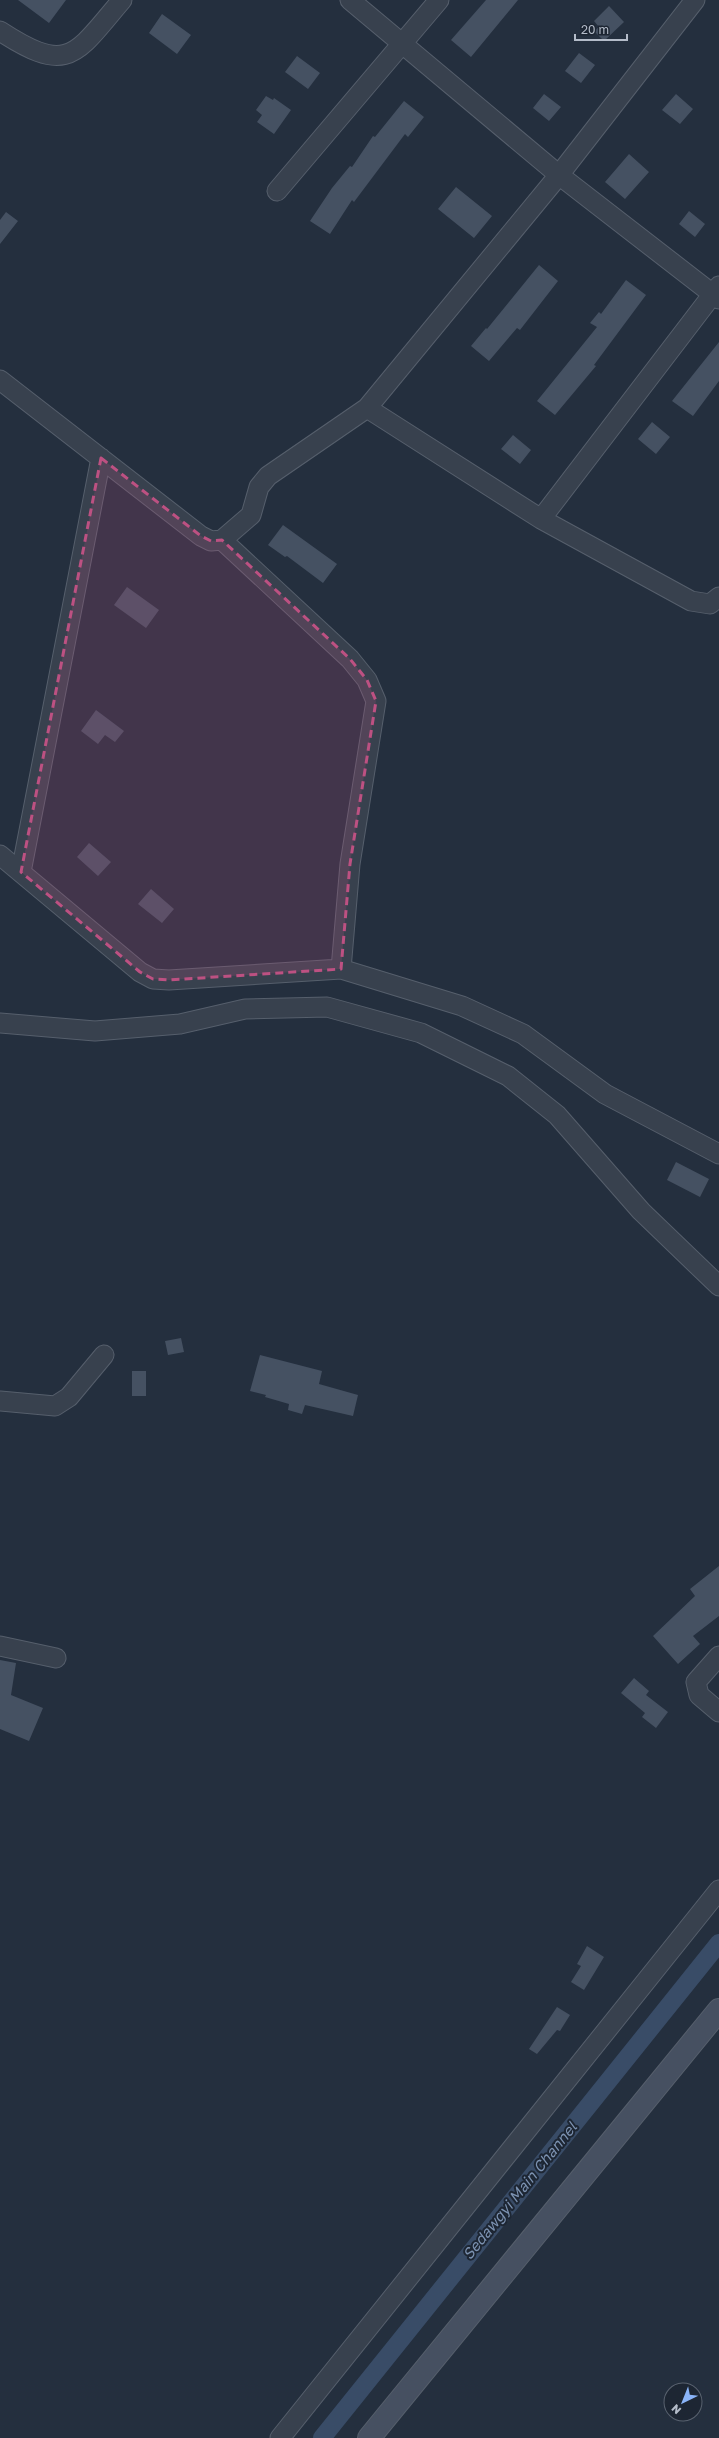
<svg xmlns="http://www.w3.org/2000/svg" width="719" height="2438" font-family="'Golos Text',sans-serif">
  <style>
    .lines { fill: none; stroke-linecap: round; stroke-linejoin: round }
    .canal { stroke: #394c67; stroke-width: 18 }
    .building { fill: #455162 }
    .street-casing { stroke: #565f6c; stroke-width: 21 }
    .secondary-casing { stroke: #565f6c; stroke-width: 24 }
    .street { stroke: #38414e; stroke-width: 19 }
    .secondary { stroke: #465061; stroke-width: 22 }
    .marked { fill: #bd5182; fill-opacity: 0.2; stroke: #bd5182; stroke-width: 3; stroke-dasharray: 8 5; stroke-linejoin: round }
    .labels { text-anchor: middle; stroke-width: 4; stroke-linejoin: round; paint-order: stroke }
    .water-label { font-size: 15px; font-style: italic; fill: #7c92b1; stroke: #1d2633 }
  </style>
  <rect width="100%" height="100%" fill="#242f3e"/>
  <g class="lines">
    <!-- canal -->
    <path class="canal" d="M322 2438 719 1943"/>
  </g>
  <!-- building -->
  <path class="building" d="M18 0H66L49 23Z
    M486 0H518L471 57 451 40Z
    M609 6 624 22 604 41 594 31 599 27 594 21Z
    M162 14 191 35 177 54 149 33Z
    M579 53 595 65 581 83 565 71Z
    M297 56 320 73 308 89 285 72Z
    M544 94 561 107 549 121 533 108Z
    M676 94 693 109 680 124 662 110Z
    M266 96 273 100 274 98 291 110 274 134 257 122 262 115 256 110Z
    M404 101 424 117 408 137 405 134 354 202 352 200 330 234 310 221 332 188 350 166 352 167 373 136 375 137Z
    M629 154 649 172 625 199 605 182Z
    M456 187 492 216 474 238 438 209Z
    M689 211 705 224 695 237 679 224Z
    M6 212 18 221 0 244V220Z
    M539 265 558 281 520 330 517 328 489 361 471 346 486 328 487 329Z
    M626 280 646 295 594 365 596 366 555 415 537 401 597 327 590 323 599 312 601 314Z
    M719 342V381L693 416 672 401Z
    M652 422 670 437 656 454 638 439Z
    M513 435 531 450 520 464 501 449Z
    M283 525 337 564 323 583 287 556 285 557 268 545Z
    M127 587 159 610 146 628 114 605Z
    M96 710 124 731 115 742 105 735 98 744 81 731Z
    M89 843 111 862 98 876 77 857Z
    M151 889 174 909 162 923 138 904Z
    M676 1162 709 1179 700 1197 667 1180Z
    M181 1338 184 1352 168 1355 165 1341Z
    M260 1355 322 1371 319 1384 358 1395 353 1416 305 1405 302 1414 288 1410 289 1404 265 1397 266 1395 250 1391Z
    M132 1371H146V1396H132Z
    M719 1566V1616L693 1636 700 1644 678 1664 653 1636 695 1596 690 1589Z
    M0 1660 16 1663 11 1695 43 1708 29 1741 0 1729Z
    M634 1678 649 1691 646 1695 668 1712 656 1728 642 1717 645 1713 621 1693Z
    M587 1946 604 1957 584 1990 571 1982 581 1966 577 1964Z
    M557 2007 570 2015 560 2031 557 2030 537 2054 529 2049Z"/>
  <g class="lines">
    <defs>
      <path id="street" d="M350 0 559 175 719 299
        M0 31C69 76 75 55 122 0
        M277 191 439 0
        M0 380 201 536 211 541 222 540 251 515 259 487 268 476 367 408 541 519 691 601 710 604 719 597
        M367 408 559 175 695 0
        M541 519 719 286
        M222 540 350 659 367 680 376 701 350 864 341 969
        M0 855 140 972 153 979 169 980 341 969 462 1006 523 1034 605 1094 719 1154
        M21 872 101 458
        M0 1023 95 1031 180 1024 245 1009 327 1007 421 1033 508 1076 557 1115 641 1211 719 1286
        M0 1401 55 1406 69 1397 104 1355
        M0 1646 56 1658
        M719 1656 696 1682 699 1695 719 1712
        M280 2438 719 1890"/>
      <path id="secondary" d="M369 2438 719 2010"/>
    </defs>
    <!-- street casing -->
    <use href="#street" class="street-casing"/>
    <!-- secondary casing -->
    <use href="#secondary" class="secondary-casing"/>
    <!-- street -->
    <use href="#street" class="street"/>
    <!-- secondary -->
    <use href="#secondary" class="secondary"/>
  </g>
  <!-- marked area -->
  <path class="marked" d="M101 458 201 536 211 541 222 540 350 659 367 680 376 701 350 864 341 969 169 980 153 979 140 972 21 872Z"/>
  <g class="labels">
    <!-- water labels -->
    <g class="water-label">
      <text transform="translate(520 2191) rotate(-51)" y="5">Sedawgyi Main Channel</text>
    </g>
  </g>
  <!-- north arrow -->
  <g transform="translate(683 2402) rotate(223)"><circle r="19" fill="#1d2633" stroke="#59626f"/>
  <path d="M0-3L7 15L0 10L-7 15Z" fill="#8ab4f8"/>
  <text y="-6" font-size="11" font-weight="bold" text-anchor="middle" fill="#b4bcc9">N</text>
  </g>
  <!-- scale -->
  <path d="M575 34v6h52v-6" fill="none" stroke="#b4bcc9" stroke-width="2"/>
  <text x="581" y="34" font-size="12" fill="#b4bcc9" stroke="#1d2633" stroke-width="3" paint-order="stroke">20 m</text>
</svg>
